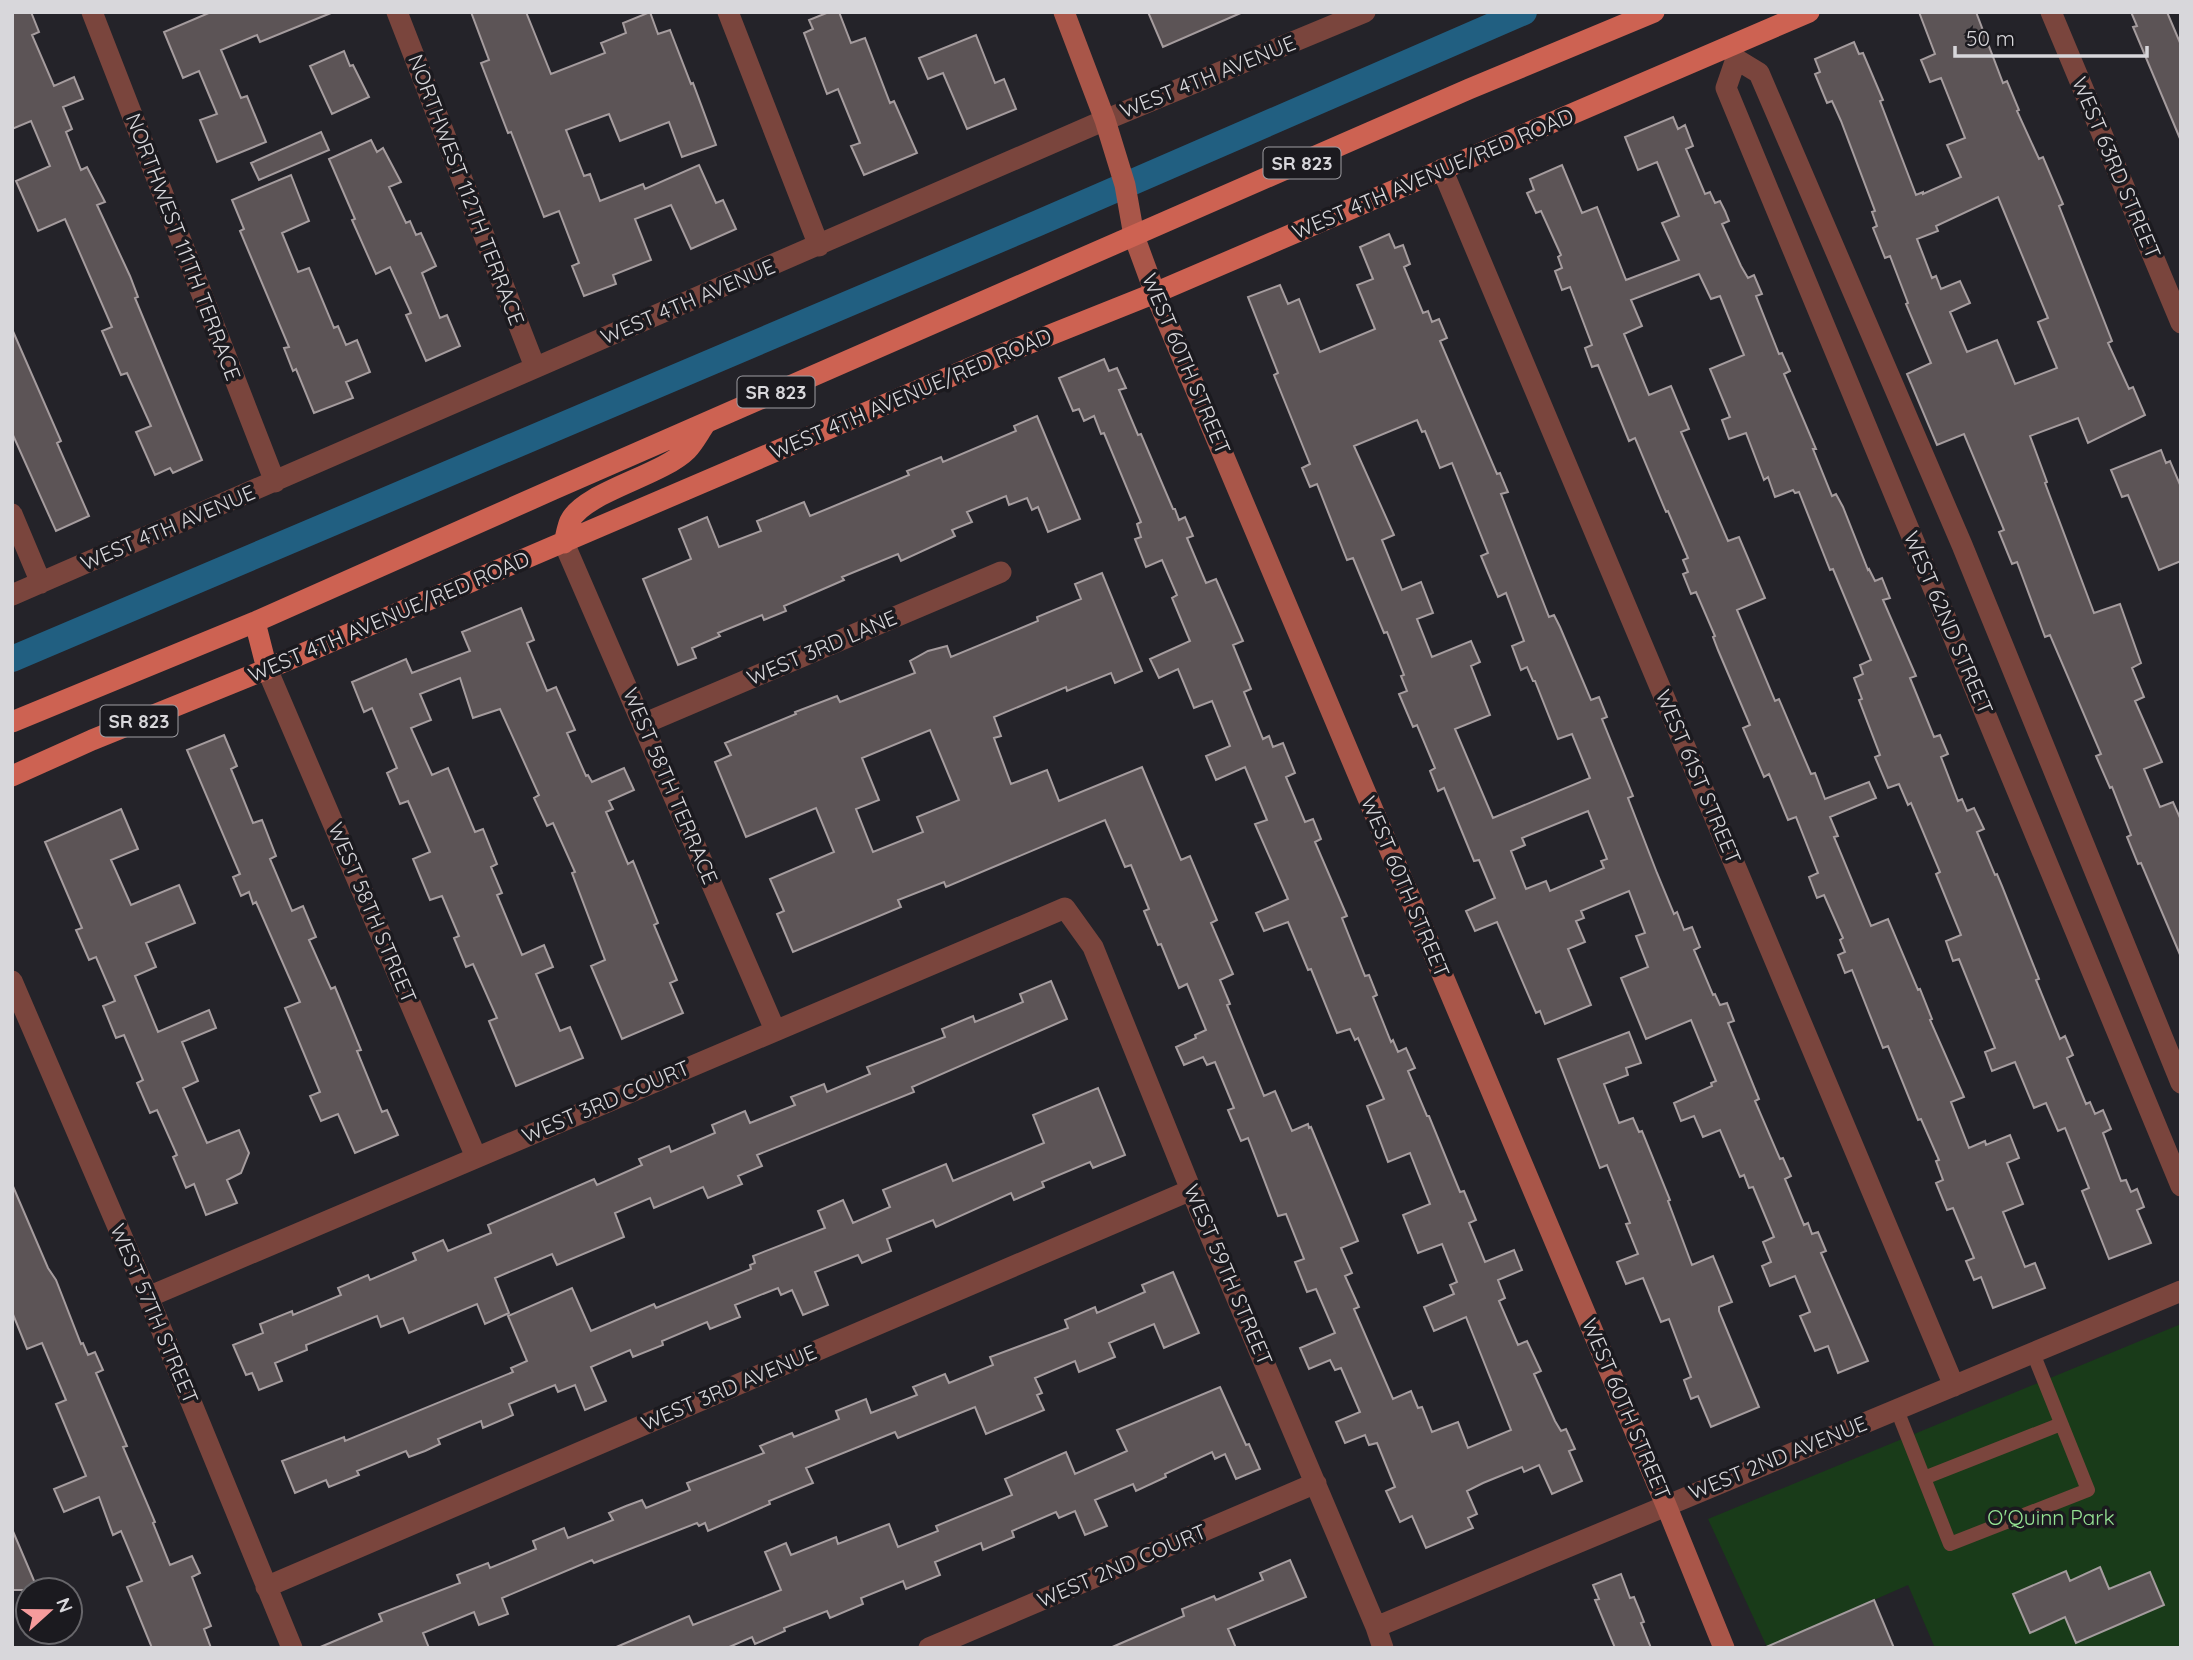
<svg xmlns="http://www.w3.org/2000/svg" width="2193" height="1660" font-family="Quicksand,sans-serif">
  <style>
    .green { fill: #193b19 }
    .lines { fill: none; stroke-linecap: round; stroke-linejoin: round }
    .canal { stroke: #215f81; stroke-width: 26 }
    .building { fill: #5c5456; stroke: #a59c9e; stroke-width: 2; fill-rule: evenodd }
    .lane { stroke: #7a453d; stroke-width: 14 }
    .street { stroke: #7a453d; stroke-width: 21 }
    .secondary { stroke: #a95649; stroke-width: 21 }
    .primary { stroke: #cd6252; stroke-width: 21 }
    .labels { text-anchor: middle; stroke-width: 7; stroke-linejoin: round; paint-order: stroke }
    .shield { fill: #1b1a1f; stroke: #9f9ea3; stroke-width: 2 }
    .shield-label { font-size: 19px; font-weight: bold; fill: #d8d7db }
    .street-label { font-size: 21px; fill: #d8d7db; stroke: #1b1a1f }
    .park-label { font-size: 21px; fill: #96e494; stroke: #1b1a1f }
  </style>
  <rect width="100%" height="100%" fill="#242329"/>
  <!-- green -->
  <path class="green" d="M2181 1324V1648H1935L1908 1585 1767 1647 1708 1519Z"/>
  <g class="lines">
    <!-- canal -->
    <path class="canal" d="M12 659 1036 224 1524 12"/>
  </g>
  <!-- building -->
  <path class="building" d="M12 12H31L39 32 32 35 54 86 74 77 83 99 63 107 72 129 66 132 81 170 87 167 105 202 97 205 130 276 138 297 135 298 202 460 173 473 170 468 155 475 136 432 151 426 127 373 121 375 102 331 112 327 65 219 38 231 16 181 50 166 31 121 12 129Z
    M211 12 331 13 260 42 257 35 221 50 241 98 247 96 266 142 217 162 200 120 217 114 199 71 183 78 164 32Z
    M471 12H526L551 74 605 53 601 43 626 33 623 23 650 12 658 34 670 30 691 84 693 83 716 145 682 157 669 122 620 141 609 114 566 130 584 176 590 174 600 201 643 184 645 189 699 165 716 203 723 200 736 229 691 249 671 205 635 219 651 260 613 275 616 284 584 296 572 266 579 263 559 211 544 217 511 132 508 133 481 63 489 60Z
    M829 12H839L851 43 865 38 890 103 894 101 917 153 864 175 851 146 860 143 838 89 827 94 804 33 813 29 809 20Z
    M1148 12H1243L1163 47Z
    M1919 12H1976L2003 83 2007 81 2019 110 2017 111 2039 159 2043 157 2063 204 2059 206 2112 341 2108 343 2129 389 2133 387 2145 415 2088 443 2078 418 2030 436 2047 482 2045 483 2094 613 2120 604 2141 663 2132 668 2144 697 2135 701 2162 762 2144 769 2160 807 2173 802 2181 820V957L2141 863 2138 864 2127 837 2131 835 2112 787 2110 788 2096 756 2101 754 2050 635 2045 637 2017 562 2012 564 1999 532 2004 530 1964 434 1937 445 1907 374 1931 363 1906 304 1908 303 1890 256 1885 258 1873 228 1877 226 1872 212 1875 211 1841 121 1832 101 1827 103 1815 74 1820 72 1815 59 1854 42 1859 54 1863 53 1883 100 1880 101 1916 195 1923 192V194L1961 177 1947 145 1965 138 1941 78 1930 82 1921 60 1935 54ZM1998 197 2048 318 2038 322 2057 368 2015 384 1997 340 1967 352 1950 312 1970 303 1960 281 1941 289 1936 276 1932 278 1917 239 1938 231 1936 226Z
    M2131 12H2167L2181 45V141L2133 27 2137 26Z
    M976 35 995 83 1004 79 1016 109 967 129 943 73 928 79 919 58Z
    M344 51 350 66 353 65 369 97 332 114 310 66Z
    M1673 117 1678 129 1685 125 1693 146 1686 149 1705 194 1710 192 1715 203 1720 201 1725 211 1729 221 1722 224 1741 266 1748 278 1754 275 1762 294 1756 296 1779 354 1782 353 1790 371 1784 374 1816 449H1813L1832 496 1836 494 1843 507 1868 570 1869 569 1875 581 1882 578 1890 598 1883 600 1916 676 1910 678 1934 737 1940 735 1948 754 1941 757 1958 801 1962 799 1967 811 1974 808 1984 829 1977 832 1995 875 1997 874 2002 886 2039 979 2036 980 2060 1039 2065 1036 2073 1055 2067 1058 2086 1104 2090 1102 2095 1114 2103 1110 2111 1129 2103 1133 2121 1181 2126 1180 2131 1192 2137 1189 2144 1207 2137 1210 2151 1243 2109 1259 2082 1191 2089 1188 2065 1128 2058 1131 2046 1103 2034 1108 2015 1062 1992 1071 1985 1052 1995 1048 1959 959 1953 961 1946 941 1961 935 1936 874 1940 872 1911 803 1908 805 1899 784 1888 788 1875 757 1880 755 1859 700 1862 699 1854 678 1863 674 1860 665 1871 660 1833 569 1830 570 1799 492 1795 493 1793 490 1775 497 1768 477 1764 480 1746 433 1729 439 1722 420 1730 417 1710 369 1744 355 1720 296 1711 299 1699 274 1631 300 1642 326 1624 334 1649 395 1671 386 1689 429 1681 432 1728 541 1739 537 1765 598 1737 610 1775 701 1779 699 1811 774 1815 773 1825 799 1869 782 1876 798 1830 817 1838 836 1834 837 1871 926 1888 919 1918 990 1920 989 1932 1019 1930 1020 1964 1097 1951 1102 1969 1148 1985 1141 1986 1145 2010 1135 2019 1158 2007 1163 2023 1204 2003 1212 2025 1267 2035 1263 2045 1288 1993 1308 1981 1277 1974 1280 1966 1261 1974 1258 1953 1208 1947 1210 1936 1183 1943 1180 1936 1161 1939 1160 1921 1119 1918 1120 1888 1046 1883 1048 1852 970 1845 973 1838 955 1845 952 1840 940 1843 938 1824 895 1817 898 1809 877 1818 873 1796 817 1788 820 1769 774 1764 777 1743 728 1750 725 1718 650 1713 637 1715 636 1696 592 1691 594 1683 574 1688 572 1683 560 1688 558 1668 511 1666 512 1635 438 1629 441 1598 365 1592 367 1585 348 1592 345 1570 287 1562 290 1555 271 1562 268 1558 257 1561 255 1541 211 1536 213 1527 193 1534 190 1530 179 1562 165 1582 213 1597 207 1626 280 1679 260 1662 223 1679 216 1657 162 1638 170 1625 137Z
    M321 132 329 150 259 180 251 163Z
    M371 140 377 152 383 148 401 182 389 187 406 223 410 221 416 235 421 233 436 266 422 273 440 318 447 315 460 346 426 361 406 315 411 313 390 267 376 274 352 220 355 219 329 159Z
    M291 175 309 221 282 233 298 272 309 268 334 328 338 326 346 345 357 340 370 372 346 382 353 398 314 413 296 369 293 371 284 348 289 347 240 231 244 229 232 200Z
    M1389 234 1395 248 1403 245 1410 264 1404 267 1423 313 1428 311 1432 322 1439 319 1447 338 1440 341 1497 474 1500 473 1508 492 1501 494 1549 617 1554 615 1560 627 1591 700 1599 697 1607 717 1602 719 1633 796 1628 798 1657 873 1674 914 1677 912 1684 930 1692 927 1700 947 1694 950 1713 995 1715 994 1720 1005 1727 1003 1734 1021 1728 1023 1759 1099 1755 1101 1780 1159 1783 1158 1791 1176 1785 1179 1804 1225 1808 1223 1812 1234 1818 1232 1826 1251 1821 1253 1868 1361 1838 1373 1828 1346 1815 1351 1800 1316 1810 1312 1795 1276 1770 1286 1762 1266 1771 1262 1763 1242 1774 1237 1753 1187 1749 1188 1744 1175 1740 1177 1720 1130 1703 1137 1694 1116 1681 1121 1674 1103 1712 1086 1711 1083 1716 1081 1691 1020 1646 1039 1621 978 1648 967 1636 936 1645 933 1629 891 1581 911 1584 918 1576 921 1585 942 1568 949 1591 1005 1545 1024 1540 1011 1536 1013 1497 922 1475 931 1466 911 1495 898 1479 860 1474 861 1444 788 1438 791 1430 771 1435 768 1417 725 1413 727 1399 694 1407 691 1401 676 1404 675 1387 632 1384 633 1353 558 1347 560 1317 484 1310 487 1302 468 1310 464 1274 375 1278 373 1248 297 1280 285 1288 304 1299 299 1320 352 1375 329 1357 285 1373 279 1360 247ZM1417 420 1422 432 1425 431 1440 468 1452 463 1488 553 1481 556 1498 597 1506 593 1524 641 1512 646 1521 670 1527 667 1533 681H1535L1558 739 1572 734 1590 778 1493 818 1455 729 1490 715 1471 666 1480 662 1471 641 1432 657 1417 619 1433 613 1421 582 1402 590 1382 540 1394 535 1354 446ZM1588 811 1607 859 1601 861 1604 868 1550 891 1546 881 1526 889 1511 851 1525 845 1522 838Z
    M12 329 61 441 57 443 89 516 56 531 12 433Z
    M1104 359 1109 371 1117 368 1126 388 1119 390 1138 435 1141 434 1173 509H1175L1179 520 1185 517 1193 536 1187 538 1206 583 1216 579 1243 641 1233 645 1251 689 1244 692 1263 739 1269 736 1273 747 1283 743 1295 773 1286 777 1305 822 1313 819 1321 839 1315 842 1347 916 1342 918 1365 976 1369 975 1377 995 1373 997 1391 1042 1393 1040 1398 1052 1406 1048 1415 1068 1408 1071 1427 1116H1429L1460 1192 1464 1191 1476 1220 1469 1223 1485 1262 1514 1250 1522 1270 1498 1280 1505 1298 1499 1301 1518 1345 1527 1341 1541 1371 1534 1374 1555 1421 1561 1431 1566 1429 1575 1449 1569 1451 1582 1481 1552 1494 1539 1465 1524 1472 1522 1467 1483 1483 1467 1491 1477 1514 1468 1518 1473 1528 1426 1548 1412 1516 1400 1522 1386 1491 1395 1487 1377 1443 1369 1445 1365 1435 1345 1443 1336 1422 1360 1412 1341 1368 1335 1370 1330 1360 1309 1369 1300 1348 1335 1333 1316 1289 1307 1292 1295 1262 1304 1259 1286 1214 1278 1216 1248 1138 1241 1141 1228 1110 1234 1108 1215 1062 1207 1065 1203 1057 1184 1065 1176 1047 1196 1038 1195 1035 1206 1030 1187 984 1179 988 1161 944 1158 945 1144 911 1149 909 1131 865 1125 867 1105 820 946 887 944 882 898 900 901 907 793 952 777 914 784 911 770 879 834 852 816 808 746 837 715 762 731 755 725 743 796 714 795 712 837 696 840 702 915 673 910 661 928 651 947 646 951 657 1038 621 1037 617 1081 599 1075 584 1102 573 1142 671 1115 683 1111 673 1067 691 1066 687 994 717 1001 736 994 738 1011 784 1047 770 1059 801 1142 767 1181 860 1190 856 1217 920 1211 923 1233 974 1220 980 1230 1004 1227 1005 1264 1096 1275 1091 1292 1131 1308 1124 1309 1128 1311 1127 1358 1241 1341 1248 1352 1273 1345 1276 1359 1307 1354 1309 1393 1399 1411 1391 1418 1408 1422 1407 1432 1432 1458 1422 1468 1448 1511 1430 1466 1317 1434 1331 1424 1307 1454 1294 1450 1285 1457 1282 1442 1244 1418 1253 1403 1215 1430 1204 1410 1153 1388 1162 1367 1106 1384 1099 1358 1038 1355 1040 1350 1029 1337 1033 1311 969 1308 970 1288 922 1264 931 1256 913 1288 899 1255 824 1267 820 1245 767 1216 780 1206 756 1230 746 1212 701 1194 708 1178 669 1159 678 1150 659 1190 641 1172 598 1177 595 1162 560 1146 567 1135 539 1141 537 1137 524 1141 522 1104 433 1101 434 1094 416 1084 421 1079 409 1073 411 1059 378ZM930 730 959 800 917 817 923 832 873 852 856 809 879 800 862 758Z
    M1037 416 1080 519 1048 532 1038 507 1032 510 1027 498 1009 505 1006 496 967 512 972 522 952 530 955 536 901 561 898 554 842 577 844 580 784 606 786 611 764 620 762 615 718 633 720 636 692 648 696 658 678 665 643 579 691 559 679 529 707 517 719 547 761 531 757 521 804 502 810 516 909 475 907 471 941 457 943 462 1016 431 1014 426Z
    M2161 450 2166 463 2170 461 2181 487V561L2159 570 2128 495 2122 497 2111 470Z
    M521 608 534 640 527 643 547 691 556 687 575 730 567 733 586 776 588 775 592 782 624 768 634 790 609 801 613 809 606 812 628 864 633 861 658 923 654 925 677 980 670 983 683 1013 622 1039 591 966 605 960 572 873 575 872 553 823 547 826 534 798 539 795 500 709 473 718 460 678 420 694 431 720 411 728 432 775 448 768 475 832 483 829 497 864 491 867 502 893 497 895 522 955 544 945 553 967 536 974 560 1031 570 1027 583 1058 516 1086 489 1021 497 1018 473 964 466 967 454 938 459 936 442 896 430 900 413 859 430 852 408 801 400 804 387 773 397 768 372 708 364 712 352 682 406 659 412 673 470 651 462 632Z
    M224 735 237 766 231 769 253 823 262 820 276 856 270 859 292 911 303 906 316 937 309 940 331 989 335 987 361 1050 357 1051 382 1112 387 1110 398 1135 355 1153 338 1114 321 1121 310 1096 320 1092 285 1008 300 1002 256 902 253 904 249 892 241 896 233 877 240 874 187 750Z
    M121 809 138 849 111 860 131 905 179 885 195 923 146 943 156 967 135 976 158 1032 209 1010 216 1028 182 1042 198 1081 183 1088 207 1143 239 1130 249 1153 241 1173 227 1180 237 1203 206 1215 194 1184 186 1188 173 1157 177 1155 157 1110 150 1113 137 1083 143 1080 124 1035 116 1038 103 1006 115 1001 96 957 89 960 76 930 82 928 45 842Z
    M1051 981 1067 1019 912 1087 914 1092 757 1155 762 1166 738 1176 742 1184 708 1198 703 1187 654 1208 650 1198 615 1213 624 1237 557 1265 552 1254 495 1278 509 1313 485 1324 477 1304 409 1333 403 1318 381 1327 377 1316 306 1345 307 1350 275 1363 282 1381 259 1390 252 1373 246 1375 233 1345 263 1333 260 1324 292 1311 293 1315 341 1295 338 1288 368 1275 370 1280 416 1260 413 1253 443 1240 448 1251 491 1233 488 1225 594 1179 597 1185 642 1165 639 1159 669 1146 671 1152 715 1133 712 1125 745 1111 750 1123 795 1105 791 1097 824 1084 827 1092 870 1074 867 1067 945 1037 942 1029 973 1016 975 1022 1023 1002 1020 994Z
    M1629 1032 1641 1063 1626 1068 1628 1075 1604 1084 1619 1123 1633 1118 1639 1132 1642 1131 1670 1200 1668 1201 1692 1265 1713 1256 1732 1302 1719 1307V1311L1759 1407 1711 1427 1698 1396 1691 1399 1684 1380 1691 1377 1669 1319 1661 1322 1643 1278 1626 1284 1617 1262 1638 1254 1626 1224 1630 1223 1607 1165 1600 1168 1558 1059Z
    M1098 1088 1125 1155 1093 1168 1090 1162 1042 1182 1044 1187 1014 1200 1011 1193 936 1227 933 1220 887 1239 891 1251 862 1263 858 1255 815 1272 828 1305 803 1315 792 1290 781 1295 778 1288 735 1305 740 1317 710 1329 707 1322 662 1341 663 1345 633 1357 630 1350 591 1367 606 1401 585 1410 575 1385 558 1392 555 1385 509 1404 513 1415 483 1428 481 1421 438 1439 440 1444 425 1451 409 1457 406 1451 357 1471 359 1475 329 1487 326 1480 295 1493 282 1461 344 1437 345 1441 513 1372 511 1368 527 1361 508 1316 572 1288 591 1331 654 1304 656 1308 751 1269 750 1265 755 1263 753 1256 825 1228 818 1211 843 1200 853 1223 890 1207 883 1190 946 1164 953 1181 1044 1143 1033 1115Z
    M12 1184 48 1268 56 1280 81 1344 83 1343 88 1355 95 1352 103 1370 96 1373 127 1446 123 1447 155 1522 153 1523 170 1565 192 1556 200 1573 192 1577 211 1626 204 1629 211 1648H152L127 1587 142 1581 121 1531 113 1535 99 1497 64 1512 54 1489 86 1476 56 1404 66 1400 42 1343 27 1349 12 1312Z
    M1173 1272 1199 1333 1164 1348 1154 1324 1109 1343 1115 1357 1079 1372 1075 1361 1035 1378 1042 1393 1037 1395 1044 1410 986 1434 975 1407 898 1438 895 1432 806 1468 813 1483 769 1501 770 1504 708 1531 705 1523 699 1526 697 1523 594 1563 592 1560 502 1598 508 1614 479 1625 474 1612 423 1633 429 1648H318L382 1621 379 1614 460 1583 457 1575 488 1563 490 1568 536 1549 533 1541 564 1528 568 1538 613 1520 609 1513 626 1506 642 1500 646 1508 690 1490 687 1483 764 1453 760 1446 792 1433 794 1437 839 1419 836 1411 866 1399 871 1413 917 1395 913 1387 945 1374 949 1383 993 1365 990 1357 1068 1328 1065 1320 1095 1307 1097 1313 1145 1292 1142 1285Z
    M1220 1387 1246 1445 1249 1444 1260 1469 1236 1479 1225 1454 1215 1459 1212 1452 1165 1474 1166 1477 1136 1491 1133 1484 1095 1500 1107 1526 1085 1535 1075 1511 1059 1518 1056 1512 1012 1531 1014 1537 983 1550 981 1543 935 1562 940 1575 906 1589 903 1581 861 1598 863 1604 830 1618 827 1611 784 1628 785 1631 755 1644 752 1637 727 1648H614L689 1616 693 1625 781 1590 765 1552 786 1543 791 1555 836 1537 838 1544 889 1524 898 1547 938 1531 936 1526 1012 1495 1005 1479 1066 1452 1075 1474 1127 1451 1117 1430Z
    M12 1529 38 1590H12Z
    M1290 1560 1306 1597 1228 1629 1236 1648H1110L1184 1616 1182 1609 1214 1596 1216 1600 1263 1580 1260 1573Z
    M2100 1567 2109 1589 2150 1572 2164 1605 2076 1643 2065 1617 2030 1633 2013 1594 2066 1571 2070 1581Z
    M1621 1574 1630 1598 1634 1597 1639 1609 1644 1622 1641 1623 1651 1648H1615L1595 1600 1599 1599 1593 1585Z
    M1874 1600 1894 1648H1764Z"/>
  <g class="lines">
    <!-- lane -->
    <path class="lane" d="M1897 1410 1950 1544 2088 1490 2033 1353
      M1924 1478 2061 1424"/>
    <!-- street -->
    <path class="street" d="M92 12 275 482
      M397 12 535 367
      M728 12 819 246
      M2051 12 2181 323
      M1732 49 1736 59 1759 73 1962 545 2181 1083
      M1736 59 1726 88 2181 1186
      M1442 169 1954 1386
      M12 514 41 583
      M564 543 775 1030
      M12 595 1105 120 1365 12
      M267 669 476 1157
      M643 724 1001 572
      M12 981 148 1297 292 1648
      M148 1297 1065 908 1093 947 1191 1190 1376 1627 1383 1648
      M266 1587 1191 1190
      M1376 1627 2181 1291
      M929 1648 1316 1483"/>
    <!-- secondary -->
    <path class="secondary" d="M1064 12 1105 120 1125 185 1134 236 1155 293 1666 1505 1724 1648"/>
    <!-- primary -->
    <path class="primary" d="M564 543C566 536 567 528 570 521 584 492 661 476 687 450 694 443 700 431 706 423
      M255 622 267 669
      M12 722 255 622 552 490 1469 89 1654 12
      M12 776 92 740 267 669 1010 351 1155 293 1809 12"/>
  </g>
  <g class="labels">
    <!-- shield labels -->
    <g class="shield">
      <rect x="1263.5" y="147.5" width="77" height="31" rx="5"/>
      <rect x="737.5" y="376.5" width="77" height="31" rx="5"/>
      <rect x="100.5" y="705.5" width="77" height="31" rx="5"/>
    </g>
    <g class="shield-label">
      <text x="1302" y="170">SR 823</text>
      <text x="776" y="399">SR 823</text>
      <text x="139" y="728">SR 823</text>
    </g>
    <!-- street labels -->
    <g class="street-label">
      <text transform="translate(1208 77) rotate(-22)" y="7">WEST 4TH AVENUE</text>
      <text transform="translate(2116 168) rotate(67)" y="7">WEST 63RD STREET</text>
      <text transform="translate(1433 174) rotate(-23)" y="7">WEST 4TH AVENUE/RED ROAD</text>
      <text transform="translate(466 190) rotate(69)" y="7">NORTHWEST 112TH TERRACE</text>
      <text transform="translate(183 247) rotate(69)" y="7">NORTHWEST 111TH TERRACE</text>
      <text transform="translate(688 302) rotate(-23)" y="7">WEST 4TH AVENUE</text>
      <text transform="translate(1186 364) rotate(67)" y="7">WEST 60TH STREET</text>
      <text transform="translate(911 394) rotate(-23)" y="7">WEST 4TH AVENUE/RED ROAD</text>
      <text transform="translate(168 528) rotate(-23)" y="7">WEST 4TH AVENUE</text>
      <text transform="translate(389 617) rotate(-23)" y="7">WEST 4TH AVENUE/RED ROAD</text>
      <text transform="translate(1948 623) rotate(67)" y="7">WEST 62ND STREET</text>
      <text transform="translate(822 648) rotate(-23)" y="7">WEST 3RD LANE</text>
      <text transform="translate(1698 777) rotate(67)" y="7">WEST 61ST STREET</text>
      <text transform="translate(670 786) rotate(67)" y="7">WEST 58TH TERRACE</text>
      <text transform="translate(1405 887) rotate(67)" y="7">WEST 60TH STREET</text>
      <text transform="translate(372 913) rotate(67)" y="7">WEST 58TH STREET</text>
      <text transform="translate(606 1102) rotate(-23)" y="7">WEST 3RD COURT</text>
      <text transform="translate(1228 1275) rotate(67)" y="7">WEST 59TH STREET</text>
      <text transform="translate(154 1314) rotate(67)" y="7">WEST 57TH STREET</text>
      <text transform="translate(729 1388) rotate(-23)" y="7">WEST 3RD AVENUE</text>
      <text transform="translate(1626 1409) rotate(67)" y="7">WEST 60TH STREET</text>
      <text transform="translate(1778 1458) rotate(-22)" y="7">WEST 2ND AVENUE</text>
      <text transform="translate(1122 1566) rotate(-23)" y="7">WEST 2ND COURT</text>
    </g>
    <!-- park labels -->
    <g class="park-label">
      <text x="2051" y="1525">O'Quinn Park</text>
    </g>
  </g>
  <!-- border -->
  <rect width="2193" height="1660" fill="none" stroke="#d8d7db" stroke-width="28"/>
  <!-- north arrow -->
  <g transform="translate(49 1611) rotate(69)"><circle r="33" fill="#1b1a1f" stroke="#67666a" stroke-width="2"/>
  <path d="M0-5L12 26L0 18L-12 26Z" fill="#f59b9c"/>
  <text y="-10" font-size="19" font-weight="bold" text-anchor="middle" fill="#d8d7db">N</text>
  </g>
  <!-- scale -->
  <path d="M1955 46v10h192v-10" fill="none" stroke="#d8d7db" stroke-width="3.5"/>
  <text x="1966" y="46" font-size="21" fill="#d8d7db" stroke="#1b1a1f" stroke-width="5" paint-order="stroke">50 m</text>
</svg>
